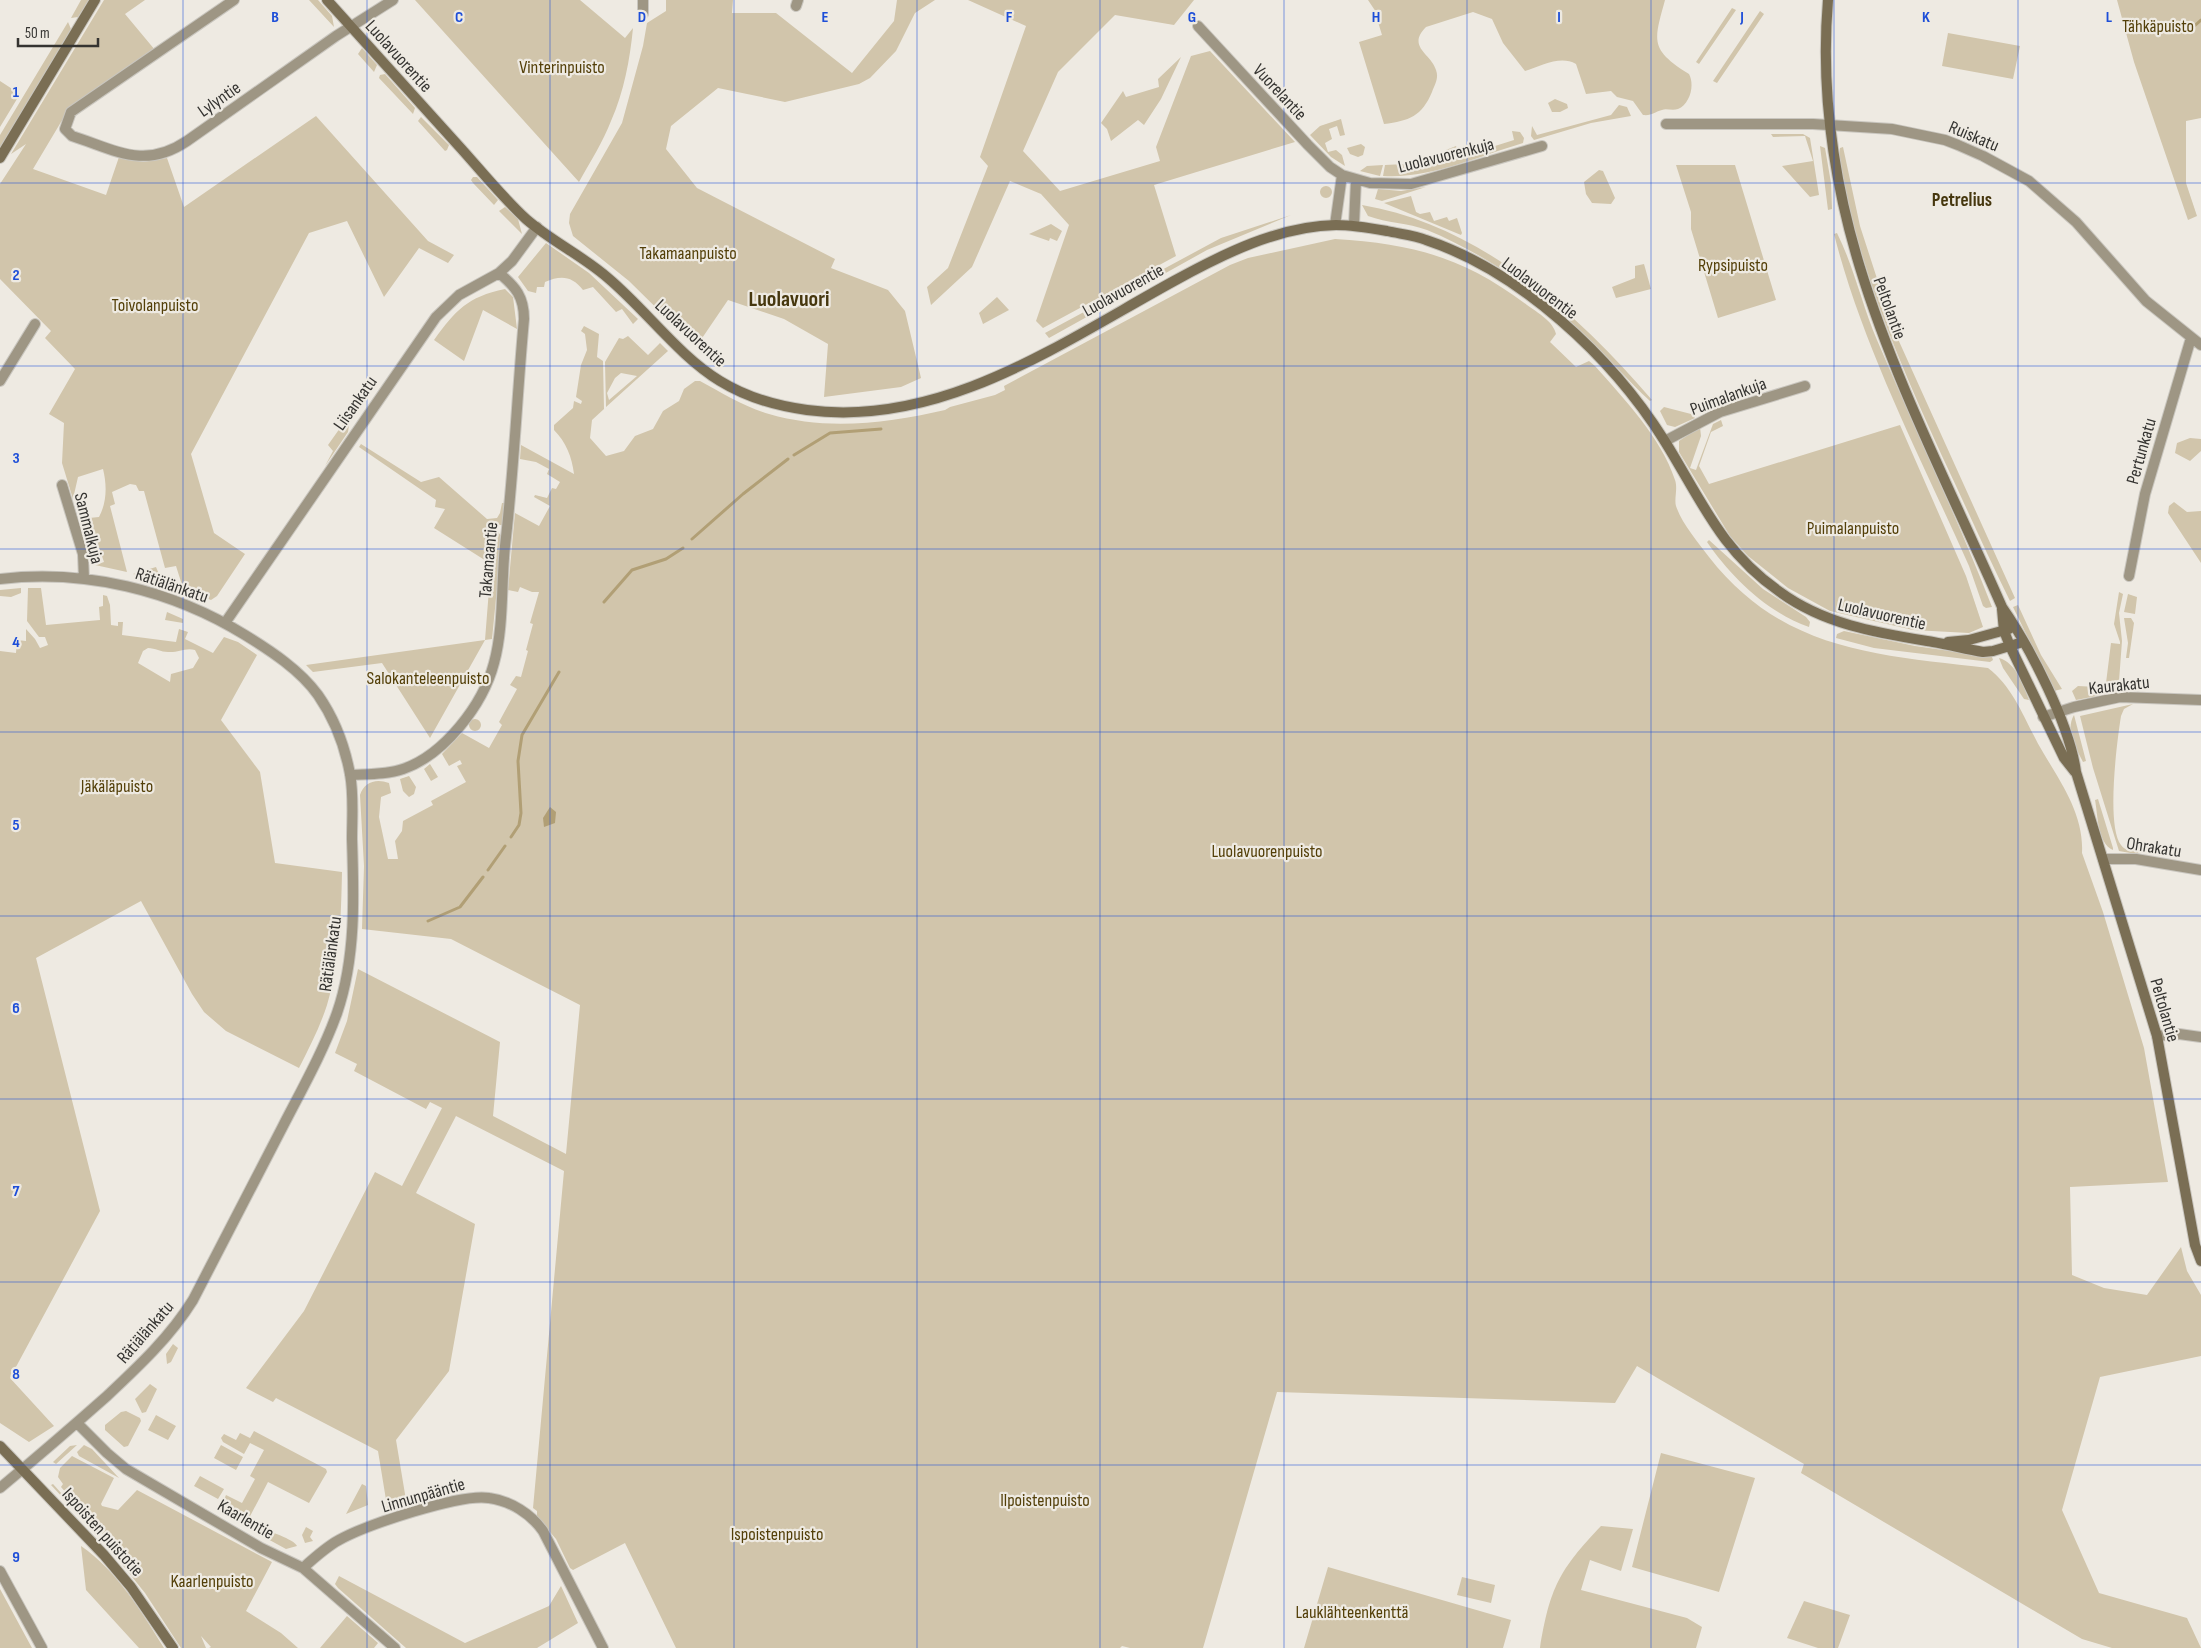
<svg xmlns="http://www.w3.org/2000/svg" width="2201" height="1648" font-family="'Sofia Sans Condensed',sans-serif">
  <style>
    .green { fill: #d1c5ab; fill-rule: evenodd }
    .water { fill: #b19f75 }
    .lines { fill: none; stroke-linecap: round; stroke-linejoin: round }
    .stream { stroke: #b19f75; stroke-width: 3 }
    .street-casing { stroke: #c9c6bf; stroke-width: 12 }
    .secondary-casing { stroke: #c9c6bf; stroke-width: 12 }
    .street { stroke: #9e9684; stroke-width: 10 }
    .secondary { stroke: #7a6e54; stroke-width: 10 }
    .grid { fill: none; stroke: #1d4ed8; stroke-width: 1; stroke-opacity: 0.55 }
    .labels { text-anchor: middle; stroke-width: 4.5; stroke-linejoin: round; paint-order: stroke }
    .park-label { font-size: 18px; fill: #533f08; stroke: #eeeae2 }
    .street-label { font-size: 18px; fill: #353431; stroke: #eeeae2 }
    .neighbourhood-label { font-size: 19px; font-weight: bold; fill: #46370e; stroke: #eeeae2 }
    .district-label { font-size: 22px; font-weight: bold; fill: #46370e; stroke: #eeeae2 }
    .grid-label { font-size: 16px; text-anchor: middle; font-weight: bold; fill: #1d4ed8; stroke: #eeeae2; stroke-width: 4.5; stroke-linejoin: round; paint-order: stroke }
  </style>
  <rect width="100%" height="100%" fill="#eeeae2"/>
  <!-- green -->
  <path class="green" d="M81 0H89L78 17 71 18Z
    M104 0H145L125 14 155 50 73 109 61 122 33 169 106 195 119 157 143 162 167 158 184 207 316 116 428 241 454 255 448 263 419 248 384 297 347 221 309 233 191 454 214 533 245 554 217 596 211 600 172 586 182 585 176 566 165 568 144 491H139L136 485 130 484 112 492 115 504 110 506 127 572 95 565 104 562 89 518 99 517C107 502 107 485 103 469L78 477 73 499 62 463 64 423 49 414 75 369 45 338 51 331 0 279V184L26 144 11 154Z
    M309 0H318L332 16 334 27Z
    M415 0H580L625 38 633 28C630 59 624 92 611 121 603 142 590 162 579 182Z
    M666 0H733L732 13H776L852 73 894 21 897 0H935L915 13 896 51 870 78 859 84 785 102 718 88 671 126 666 149 697 188 835 259 831 268 888 290 905 311 921 378 901 387 824 397 828 344 784 319 728 300 696 347 629 281 573 236 569 223 570 214 622 123 643 46 647 23 666 11Z
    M968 0H1194L1174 25 1115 15 1058 72 1023 151 1060 191 1160 161 1156 147 1191 56 1210 51 1295 142 1154 185 1176 256 1043 328 1036 321 1069 225 1041 194 1010 181 972 267 931 305 927 287 948 268 988 166 980 157 1026 26Z
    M1368 0H1665C1654 41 1649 49 1689 74 1695 85 1690 104 1678 109 1672 111 1666 108 1662 110 1654 112 1652 116 1643 115L1633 101 1617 97 1611 91 1586 94 1576 64C1560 55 1542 66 1525 71L1503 43 1492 19 1473 12 1426 27C1406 47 1432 54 1436 70 1439 78 1435 84 1432 92 1422 116 1409 121 1384 124L1359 42 1382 35 1374 9Z
    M2117 0H2201V118L2186 121V183L2197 216 2188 220 2134 62Z
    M1732 8 1736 10 1699 64 1696 62Z
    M1760 11 1764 14 1717 83 1713 81Z
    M68 22 71 29 0 148V135Z
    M1948 33 2020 46 2013 79 1942 66Z
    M362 48 377 65 374 72 358 54Z
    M1181 57 1161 99 1144 125 1138 120 1111 141 1107 129 1101 123 1123 91 1126 97 1159 87 1158 79Z
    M385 74 415 108 413 114 379 78 380 75Z
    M0 81 20 94 0 127Z
    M1555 99 1567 104 1568 108 1560 112H1552L1548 103Z
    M1619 105 1627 107 1631 116 1591 123 1534 140 1531 136 1532 126 1537 135 1611 115Z
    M421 117 449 145 447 150 445 151 418 121Z
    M1341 119 1345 135 1340 136 1337 126 1329 129 1332 139 1325 143 1328 152 1336 150 1342 155 1345 166 1331 157 1310 135 1320 126Z
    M1512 131 1520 132 1524 138 1523 143C1479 156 1430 179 1383 176L1385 165 1405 164 1407 171 1430 166 1429 162 1448 156 1446 150 1456 146 1460 157 1514 140Z
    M1771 134H1803L1810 138 1819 195 1810 197 1782 166 1813 161 1805 136 1773 137Z
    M1361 144 1365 147 1363 155 1358 157 1350 154 1347 148Z
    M1820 146 1825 148 1831 183 1832 209 1828 210Z
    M1843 147 1860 226 1893 328 2015 598 2010 601C1986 553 1965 504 1942 456 1896 355 1857 265 1839 155L1840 148Z
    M1383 165 1380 176 1360 171 1367 166Z
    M1676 165H1735L1776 300 1718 318 1691 229V212Z
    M1599 170 1603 171 1615 198 1611 204 1592 203 1586 194 1584 182Z
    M473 177H477L498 200 494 205 473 183 471 180Z
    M1320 192a6 6 0 1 1 12 0a6 6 0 1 1-12 0Z
    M1426 187 1382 201 1375 199 1378 189 1401 191Z
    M1411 196 1416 212 1420 214 1430 212 1434 221 1447 217 1449 221 1457 218 1462 233 1461 235 1384 203Z
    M1362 205C1480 225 1577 312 1652 400L1650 401C1628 381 1610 359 1588 338 1542 293 1487 255 1427 230 1408 223 1387 223 1368 216Z
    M505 207 518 219 522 234 499 211Z
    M1291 215 1207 250 1049 338 1045 333 1221 238Z
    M1051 224 1062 231 1057 241 1050 238 1049 241 1029 234Z
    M1837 233C1854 267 1862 305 1877 340 1915 430 1957 517 1992 607L1986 608 1983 606 1969 566C1921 458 1863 348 1834 234Z
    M1335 239C1414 244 1463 257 1527 305 1538 313 1553 321 1556 334L1550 342 1576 367 1589 361 1595 366C1624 399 1661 437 1675 480 1678 488 1674 499 1676 506 1682 524 1698 542 1709 557 1783 652 1879 655 1988 668 2016 689 2026 725 2044 754 2062 784 2084 816 2082 853L2103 912 2144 1048 2168 1182 2070 1187 2072 1275 2104 1288 2147 1295 2181 1247 2187 1271 2201 1295V1356L2100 1377 2062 1510 2099 1593 2187 1618 2201 1648H2112L2082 1639 1801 1473 1804 1464 1637 1366 1615 1403 1277 1392 1203 1648H1130L1122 1646 1120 1648H676L625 1543 573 1570 570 1568 556 1539 537 1517V1511L533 1508 564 1171 456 1116 416 1193 475 1224 449 1371 396 1440 407 1506 388 1512 378 1451 276 1398 273 1402 246 1388 304 1311 375 1172 402 1186 442 1108 430 1102 426 1109 354 1071 357 1064 335 1053 347 1021 358 969 500 1042 493 1116 566 1154 580 1005 451 939 362 929 364 866 360 795C364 782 376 778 389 783L391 793 381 797 379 817 388 859H398L395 841 402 831 403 821 433 805 431 801 466 782 457 766 462 764 460 760 449 766 442 754 462 733 489 748 502 725 499 722 517 689 510 685 516 676 521 677 528 651 526 650 533 624 530 623 539 592H532L520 587 518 592 508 590 515 513 539 526 550 506 534 497 535 495 547 498 552 488 556 489 560 482 547 474 549 469 536 462 520 459 521 445 574 474C572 457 566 442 554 430V425L573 408 574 401 581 404 582 401 576 397 581 365 587 350 585 334 581 331 584 326 599 334 597 357 603 361 604 409 592 420 590 438 606 456 624 451 635 436 653 429 663 411 679 401 684 389 695 381H700C722 393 745 407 769 414 827 431 888 423 945 410L950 407 995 395 1005 390 1004 386 1230 265 1248 258Z
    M546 243 589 273 638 319 633 324 622 309 616 312 593 287 583 290C572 276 561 275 545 282L544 287H537L536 293 528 291 518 277Z
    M1644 264 1651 289 1616 298 1612 287 1635 278V266Z
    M505 289 513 297 517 329 483 310 464 361 434 340C456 310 467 297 505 289Z
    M997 297 1009 310 983 324 979 313Z
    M628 336 648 355 660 343 668 351 606 407 605 362 619 338 623 339ZM621 373 637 376 609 400 607 393 615 378Z
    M1664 407 1691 414 1695 418 1675 427 1667 425 1660 411Z
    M1721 420 1723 426 1711 432 1699 466 1709 484 1900 425 1966 576 1983 627 1969 633 1913 630 1830 611 1788 588 1748 556 1730 536 1679 452V441L1700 427 1701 436 1690 468 1696 470 1713 424Z
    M345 421 349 425 348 432 325 466 333 451 328 445Z
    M2190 438 2201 439V451L2190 461 2175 453 2177 443Z
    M361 444 421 482 439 477 487 519 497 518 500 513 502 503H504L502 525H495V528L502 537 492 639 485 640 430 738 382 663 313 672 306 665 485 640 491 564 434 528 445 509 435 507 436 500 359 447Z
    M2174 502 2187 512 2201 511V563L2168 513 2169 506Z
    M1709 540 1763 589 1806 617 1810 622 1809 627C1768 613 1731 577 1707 542Z
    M156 567 161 579 159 582 133 574Z
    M21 588V593L11 597 0 596V590Z
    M28 588H41L46 625 100 620 99 607 103 606V595L107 596 110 605 111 625 118 626V622H123L122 635 176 642 179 629 188 632 185 639 213 653 224 637 238 642 257 655 221 720 260 772 275 863 342 872C341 917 340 963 327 1005 320 1027 309 1048 299 1068L226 1031 204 1012 192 994 141 901 36 958 100 1211 10 1378 54 1426 29 1442 0 1423V651L16 653 17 640 26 641V629L35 639 40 648 48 645 45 637H39L27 621ZM148 648C155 648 161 652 168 652 178 653 185 647 195 650L199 658 193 668 171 674 170 682 138 663 143 651Z
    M2119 592 2123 594 2119 613 2122 641 2119 681 2116 684 2106 683 2111 643 2120 644V642L2114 624Z
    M2128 594 2137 597 2135 614 2124 612Z
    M2018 605 2041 655 2062 689 2054 691 2013 607Z
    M167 612 183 619V623L165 620Z
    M2124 618H2131L2134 623 2129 658H2126L2128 643Z
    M1844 631 1915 646 1992 657 1993 660 1990 662 1874 648 1836 638 1837 634Z
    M1999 658C2016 663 2023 684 2029 700L2024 699 2003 668Z
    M2078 686 2116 688 2118 692 2076 700 2072 691Z
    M2133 704 2124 709 2121 716C2117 741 2106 826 2121 845 2125 851 2132 851 2139 852L2136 854 2119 851 2093 768 2080 716Z
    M2074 715 2086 761 2083 762C2076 748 2065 730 2074 715Z
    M469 725a6 6 0 1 1 12 0a6 6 0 1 1-12 0Z
    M430 764 438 777 431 781 424 769Z
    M409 776 416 787 414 794 409 797 403 791 400 779Z
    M2098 799 2113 848V850C2097 843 2098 815 2095 800Z
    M173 1344 178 1348 171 1362 167 1364 166 1354Z
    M150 1384 157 1389 146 1412 142 1413 135 1399Z
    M126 1411 140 1418 141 1421 128 1446 124 1447 105 1430V1425L121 1412Z
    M156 1415 176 1426 168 1440 148 1430Z
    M254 1431 326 1469 327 1472 309 1503 268 1482 247 1522C257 1528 294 1538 297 1546L286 1549 246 1527 236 1511 223 1502 226 1495 242 1503 255 1479 250 1476 264 1450 250 1443 244 1454 223 1442 221 1438 224 1434 236 1440 240 1433 250 1438Z
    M77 1445 56 1464 53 1462 70 1446Z
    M84 1445 92 1449 119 1478 79 1456 77 1452Z
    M221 1445 243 1457 236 1470 214 1458Z
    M1661 1453 1755 1478 1719 1592 1632 1567Z
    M72 1456 114 1478 101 1504 102 1506 118 1510 137 1490 272 1562 246 1611 281 1633 298 1648H209L211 1647 201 1636 206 1648H181L145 1593 112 1552 115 1549 100 1531 102 1529 97 1523 95 1525 61 1487 63 1484 58 1477 60 1468Z
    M200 1476 224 1489 218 1499 194 1486Z
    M53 1484 80 1514 79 1515 51 1485Z
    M362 1484 366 1486 368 1505 346 1514Z
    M1601 1526 1633 1529 1621 1571 1590 1560 1581 1590 1687 1618 1702 1627 1696 1648H1540C1550 1588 1559 1570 1601 1526Z
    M306 1527 313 1531 310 1537 313 1541 305 1543 302 1535Z
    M81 1546C117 1571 141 1611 164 1648H139L86 1590Z
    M1328 1567 1511 1620 1503 1648H1304Z
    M339 1576 465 1643 549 1606 561 1586 578 1623 537 1648H406L338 1588 335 1584Z
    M1462 1577 1495 1585 1491 1603 1457 1595Z
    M0 1589 32 1648H0Z
    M1804 1601 1850 1615 1838 1648H1818L1787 1638Z
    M347 1616 378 1643 374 1648H320Z"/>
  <!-- water -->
  <path class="water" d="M550 807 556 812 555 823 544 827 543 818Z"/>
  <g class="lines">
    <!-- stream -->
    <path class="stream" d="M2191 29 2201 20
      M794 455 830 433 881 429
      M692 539 743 494 788 459
      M604 602 632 570 666 559 683 548
      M511 837 519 825 521 813 518 761 522 735 559 672
      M488 870 505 846
      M428 921 460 907 483 877"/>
    <defs>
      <path id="street" d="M234 0 71 112 65 129 72 136C116 150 144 170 187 141L336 36 393 0
        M796 6 798 0
        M643 14V0
        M1198 26 1308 145 1330 167 1342 175 1370 183 1411 184 1542 146
        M1666 124H1813L1892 129 1945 140 1958 145 1983 156 2029 181 2076 222 2146 301 2201 345
        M1335 225 1342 175
        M1354 225 1356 180
        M0 381 35 324
        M1665 441 1720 412 1805 386
        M62 485 83 554 84 579
        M2129 576 2145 494 2191 338
        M0 579C85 569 172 590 245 635 271 651 300 670 318 695 334 718 345 747 350 774 354 795 352 817 352 839 354 896 356 958 337 1013 323 1052 302 1089 283 1126 253 1184 223 1242 193 1300 170 1337 139 1366 107 1396 72 1427 36 1458 0 1488
        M225 623 436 317 459 295 499 273 512 261 537 227
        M2043 717 2074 707 2120 697 2201 700
        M350 775C367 774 386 775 403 769 444 755 483 705 494 663 504 627 501 583 505 546 514 471 517 395 524 319 524 297 516 287 499 273
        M2103 859H2136L2201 870
        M2157 1036 2179 1034 2201 1037
        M77 1423 107 1453 126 1469 261 1548 303 1568 395 1648
        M303 1568C314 1558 326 1547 339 1540 366 1525 461 1493 489 1498 511 1501 531 1514 543 1531L603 1648
        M0 1571 42 1648"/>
      <path id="secondary" d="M327 0C370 48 414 96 457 144 479 168 501 196 526 219 551 241 583 256 608 278 646 310 679 356 720 381 746 397 777 406 807 410 942 428 1061 343 1174 281 1223 254 1279 226 1336 225 1353 225 1370 228 1387 231 1400 234 1414 235 1426 240 1520 271 1612 357 1664 440 1701 499 1720 550 1780 592 1825 625 1879 633 1933 642 1950 645 1966 649 1983 652L1993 651 2023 642
        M1828 0C1809 226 1915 408 2002 607 2030 647 2070 725 2076 772L2157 1036 2195 1245 2201 1261
        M0 158 95 0
        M2002 609 2004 631 2010 646 2064 758 2075 772
        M1948 642 1969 640 2009 629
        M0 1446 104 1555 131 1587 173 1648"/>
    </defs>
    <!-- street casing -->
    <use href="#street" class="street-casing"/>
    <!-- secondary casing -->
    <use href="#secondary" class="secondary-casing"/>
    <!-- street -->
    <use href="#street" class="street"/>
    <!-- secondary -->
    <use href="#secondary" class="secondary"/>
  </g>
  <!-- grid -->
  <path class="grid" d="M183 0V1648M367 0V1648M550 0V1648M734 0V1648M917 0V1648M1100 0V1648M1284 0V1648M1467 0V1648M1651 0V1648M1834 0V1648M2018 0V1648M0 183H2201M0 366H2201M0 549H2201M0 732H2201M0 916H2201M0 1099H2201M0 1282H2201M0 1465H2201"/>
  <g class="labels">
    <!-- park labels -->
    <g class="park-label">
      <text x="2158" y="32">Tähkäpuisto</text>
      <text x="562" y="73">Vinterinpuisto</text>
      <text x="688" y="259">Takamaanpuisto</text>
      <text x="1733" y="271">Rypsipuisto</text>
      <text x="155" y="311">Toivolanpuisto</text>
      <text x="1853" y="534">Puimalanpuisto</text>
      <text x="428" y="684">Salokanteleenpuisto</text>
      <text x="117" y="792">Jäkäläpuisto</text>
      <text x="1267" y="857">Luolavuorenpuisto</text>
      <text x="1045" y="1506">Ilpoistenpuisto</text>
      <text x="777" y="1540">Ispoistenpuisto</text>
      <text x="212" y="1587">Kaarlenpuisto</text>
      <text x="1352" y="1618">Lauklähteenkenttä</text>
    </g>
    <!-- street labels -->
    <g class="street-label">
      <text transform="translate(399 56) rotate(48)" y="6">Luolavuorentie</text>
      <text transform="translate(1280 92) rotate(47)" y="6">Vuorelantie</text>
      <text transform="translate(219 99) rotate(-35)" y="6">Lylyntie</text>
      <text transform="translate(1974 136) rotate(23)" y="6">Ruiskatu</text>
      <text transform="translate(1446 155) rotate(-14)" y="6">Luolavuorenkuja</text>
      <text transform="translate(1540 288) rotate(37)" y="6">Luolavuorentie</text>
      <text transform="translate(1123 290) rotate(-29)" y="6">Luolavuorentie</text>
      <text transform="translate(1890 308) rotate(70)" y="6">Peltolantie</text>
      <text transform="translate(691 333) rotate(43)" y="6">Luolavuorentie</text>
      <text transform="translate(1728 396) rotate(-20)" y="6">Puimalankuja</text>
      <text transform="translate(355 403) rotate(-55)" y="6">Liisankatu</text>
      <text transform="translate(2141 451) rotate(-74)" y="6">Pertunkatu</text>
      <text transform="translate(89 528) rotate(76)" y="6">Sammalkuja</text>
      <text transform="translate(488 560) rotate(-85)" y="6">Takamaantie</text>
      <text transform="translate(172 585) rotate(19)" y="6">Rätiälänkatu</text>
      <text transform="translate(1882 614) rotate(13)" y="6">Luolavuorentie</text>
      <text transform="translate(2119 685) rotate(-6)" y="6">Kaurakatu</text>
      <text transform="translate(2154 847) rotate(9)" y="6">Ohrakatu</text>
      <text transform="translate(330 954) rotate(-82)" y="6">Rätiälänkatu</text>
      <text transform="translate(2165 1010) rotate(74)" y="6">Peltolantie</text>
      <text transform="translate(145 1332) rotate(-49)" y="6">Rätiälänkatu</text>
      <text transform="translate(423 1495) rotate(-16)" y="6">Linnunpääntie</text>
      <text transform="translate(246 1519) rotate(30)" y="6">Kaarlentie</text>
      <text transform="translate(103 1532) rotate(48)" y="6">Ispoisten puistotie</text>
    </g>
    <!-- neighbourhood labels -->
    <g class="neighbourhood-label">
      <text x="1962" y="206">Petrelius</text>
    </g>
    <!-- district labels -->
    <g class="district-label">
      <text x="789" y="306">Luolavuori</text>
    </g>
  </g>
  <g class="grid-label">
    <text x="275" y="22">B</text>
    <text x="459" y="22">C</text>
    <text x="642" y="22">D</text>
    <text x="825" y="22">E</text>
    <text x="1009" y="22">F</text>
    <text x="1192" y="22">G</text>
    <text x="1376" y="22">H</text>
    <text x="1559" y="22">I</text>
    <text x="1742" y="22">J</text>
    <text x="1926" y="22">K</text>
    <text x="2109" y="22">L</text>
    <text x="16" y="97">1</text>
    <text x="16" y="280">2</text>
    <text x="16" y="463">3</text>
    <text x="16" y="647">4</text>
    <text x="16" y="830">5</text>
    <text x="16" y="1013">6</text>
    <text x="16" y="1196">7</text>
    <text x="16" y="1379">8</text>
    <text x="16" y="1562">9</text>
  </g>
  <!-- scale -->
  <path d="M18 38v8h80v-8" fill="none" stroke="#353431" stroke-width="2.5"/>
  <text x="25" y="38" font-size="15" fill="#353431" stroke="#eeeae2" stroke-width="4" paint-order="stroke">50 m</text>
</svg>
